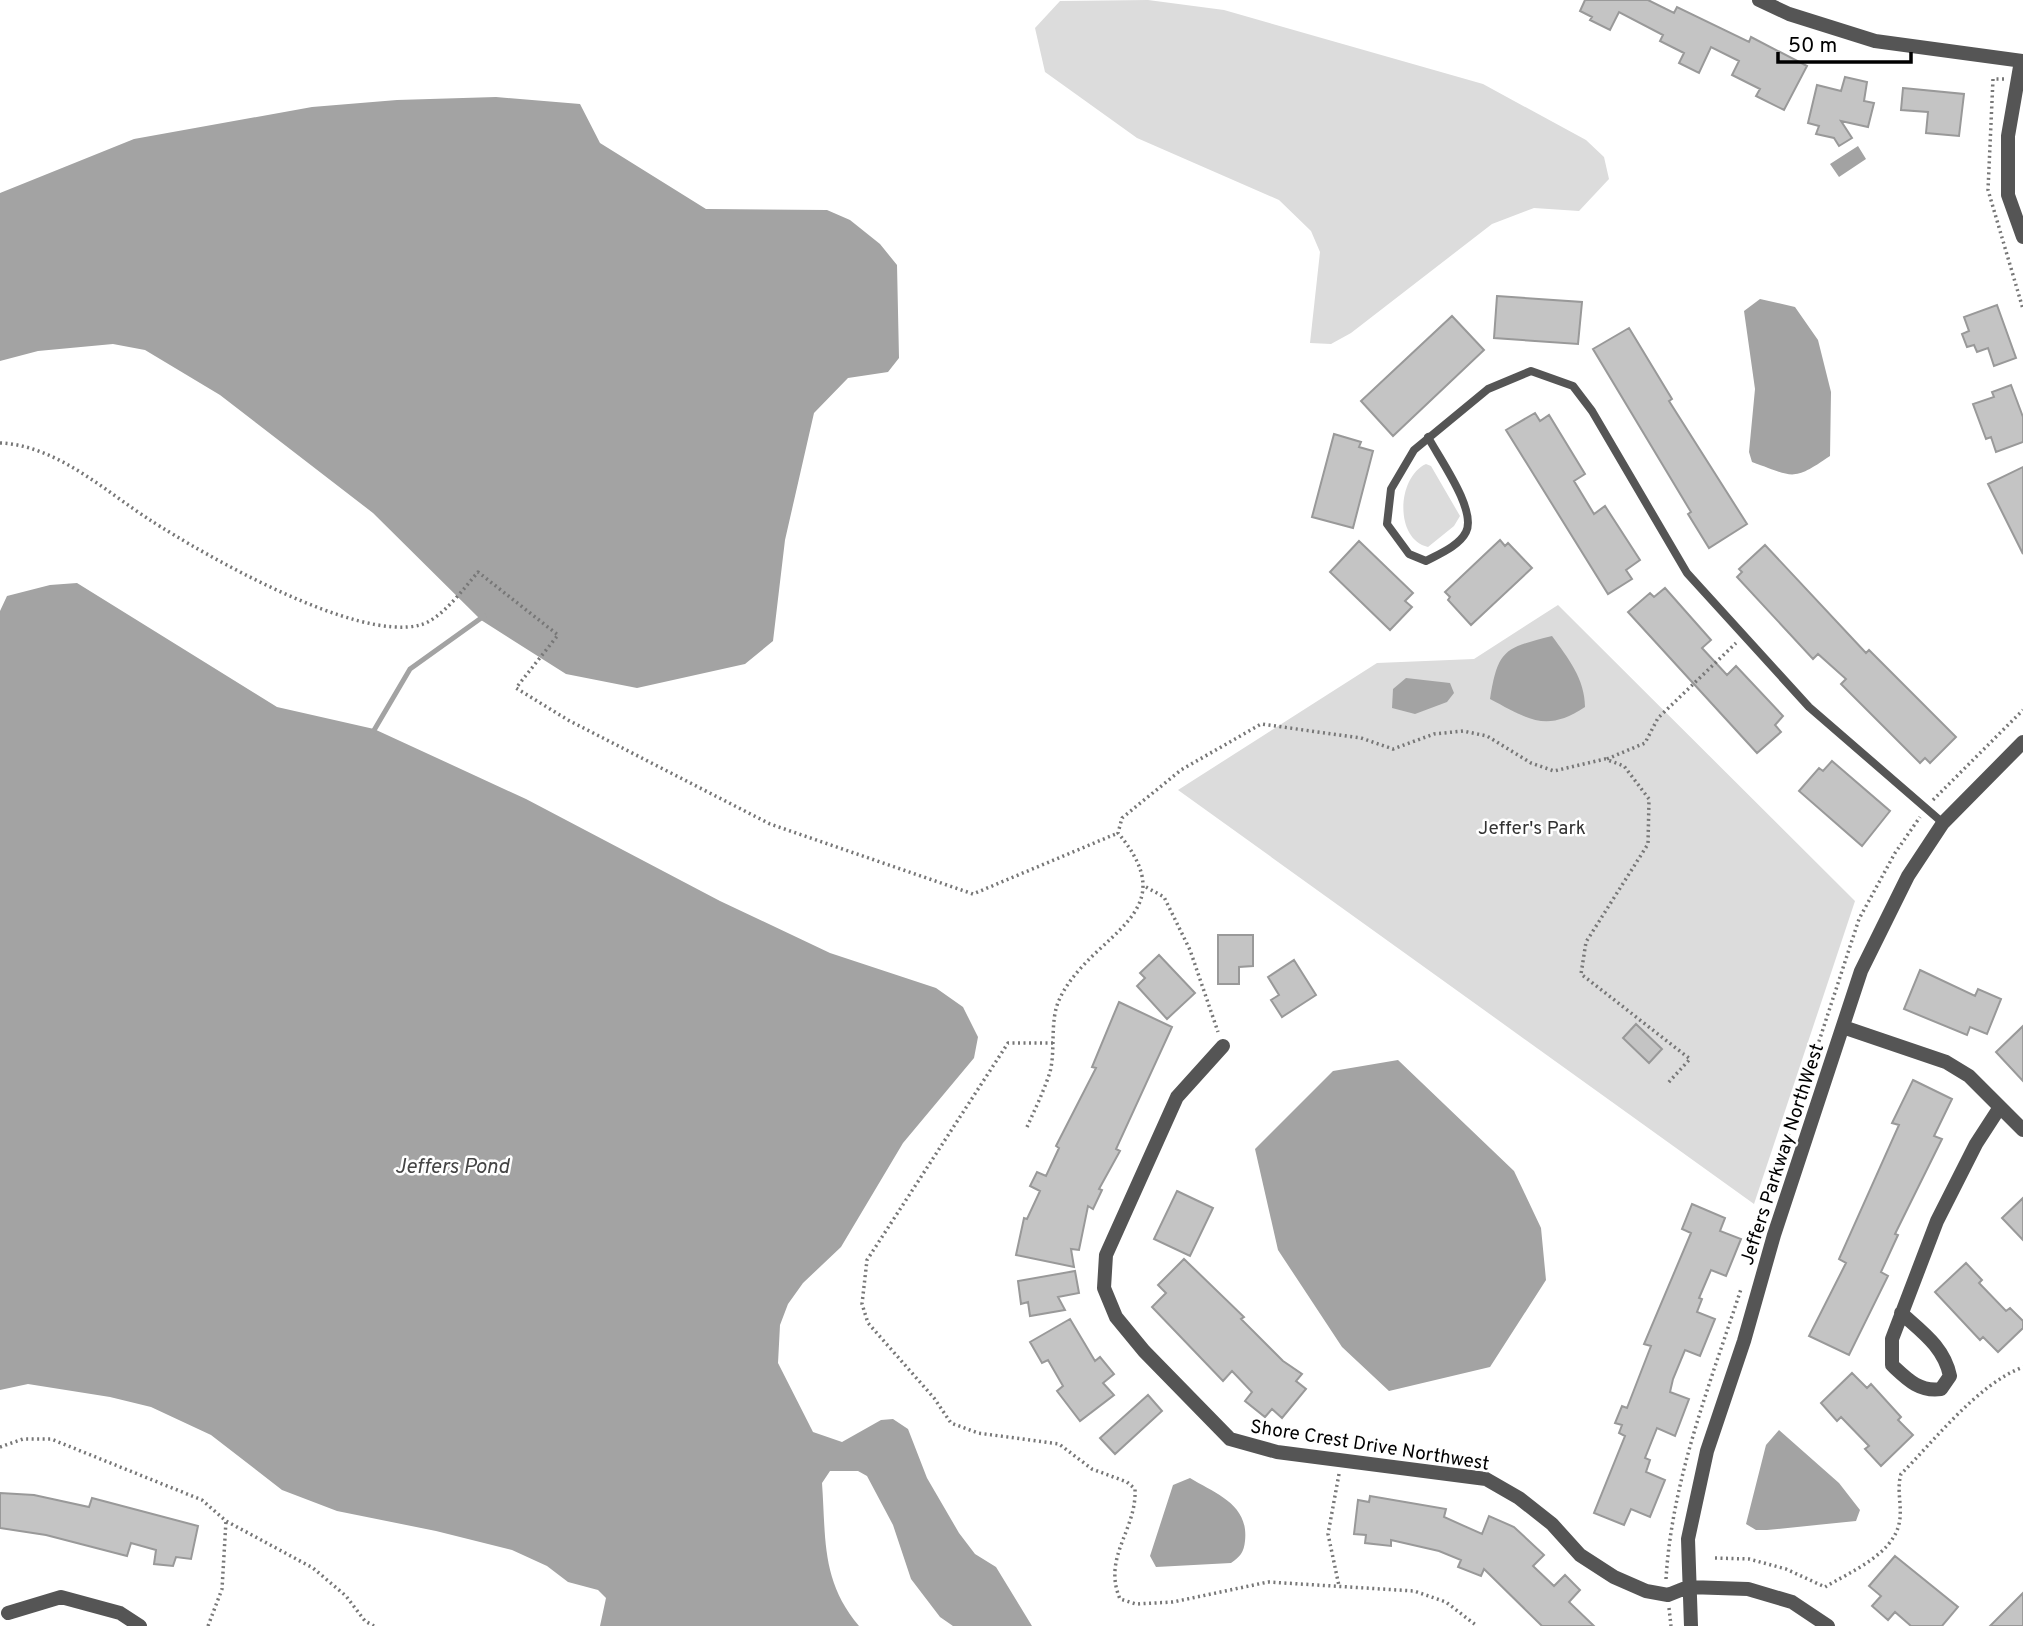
<svg xmlns="http://www.w3.org/2000/svg" width="2023" height="1626" font-family="Overpass,sans-serif">
  <style>
    .green { fill: #dcdcdc }
    .water { fill: #a3a3a3 }
    .lines { fill: none; stroke-linecap: round; stroke-linejoin: round }
    .stream { stroke: #a3a3a3; stroke-width: 5 }
    .building { fill: #c4c4c4; stroke: #999; stroke-width: 2 }
    .path { stroke: #777; stroke-width: 3.5; stroke-dasharray: 2 3.5; stroke-linecap: butt }
    .service { stroke: #555; stroke-width: 8 }
    .minor { stroke: #555; stroke-width: 14 }
    .tertiary { stroke: #555; stroke-width: 14 }
    .labels { text-anchor: middle; stroke-width: 5; stroke-linejoin: round; paint-order: stroke }
    .park-label { font-size: 19px; fill: #333; stroke: #fff }
    .street-label { font-size: 19px; fill: #000; stroke: #fff }
    .water-label { font-size: 21px; font-style: italic; fill: #444; stroke: #fff }
  </style>
  <rect width="100%" height="100%" fill="#fff"/>
  <!-- green -->
  <path class="green" d="M1148 0 1224 10 1483 84 1586 140 1604 157 1609 179 1579 211 1534 208 1492 224 1351 333 1331 344 1310 343 1320 252 1311 231 1279 200 1137 138 1045 72 1035 28 1060 1Z
    M1426 464 1431 466 1460 516 1454 526 1428 547C1394 539 1397 477 1426 464Z
    M1558 605 1855 901 1754 1204 1178 790 1377 663 1474 659Z"/>
  <!-- water -->
  <path class="water" d="M496 97 580 104 600 143 706 209 827 210 850 220 880 244 897 265 899 358 888 372 848 378 814 413 785 540 773 641 745 664 637 688 566 674 481 620 373 513 220 395 145 350 113 344 38 351 0 361V193L134 139 312 107 397 100Z
    M1858 146 1866 159 1839 177 1830 164Z
    M1760 299 1795 307 1818 340 1831 392 1830 456C1792 482 1794 477 1752 462L1749 452 1755 389 1744 311Z
    M77 583 277 707 374 729 526 799 720 901 830 953 936 988 963 1007 978 1037 974 1058 903 1143 841 1247 803 1283 788 1304 780 1325 778 1363 813 1432 842 1442 881 1420 893 1419 908 1429 927 1478 959 1533 975 1554 996 1567 1032 1626H953L940 1617 911 1579 893 1525 867 1476 858 1471H830L822 1483C826 1539 821 1581 859 1626H600L606 1598 598 1590 568 1582 547 1566 512 1550 436 1531 337 1511 282 1490 211 1435 151 1407 110 1397 28 1384 0 1390V611L7 596 50 585Z
    M1552 636C1568 658 1585 679 1585 707 1546 733 1528 719 1490 699 1498 649 1505 648 1552 636Z
    M1406 678 1450 683 1454 693 1447 702 1415 714 1392 708 1393 689Z
    M1398 1060 1514 1171 1541 1228 1546 1280 1490 1367 1389 1391 1342 1347 1278 1250 1255 1149 1333 1071Z
    M1779 1430 1839 1483 1860 1510 1856 1521 1767 1530H1756L1746 1524 1766 1445Z
    M1190 1478C1216 1494 1249 1504 1245 1541 1244 1552 1240 1557 1231 1563L1156 1567 1150 1556 1173 1485Z"/>
  <g class="lines">
    <!-- stream -->
    <path class="stream" d="M373 732 410 669 484 616"/>
  </g>
  <!-- building -->
  <path class="building" d="M1585 0H1648L1674 13 1677 7 1749 42 1751 37 1807 66 1784 110 1756 96 1760 89 1732 75 1739 61 1711 47 1699 73 1679 63 1684 53 1660 41 1663 35 1619 12 1610 30 1590 20 1592 17 1580 11Z
    M1845 77 1867 82 1864 101 1874 103 1868 127 1841 121 1852 138 1839 146 1834 138 1816 134 1819 126 1808 123 1817 85 1841 91Z
    M1903 88 1964 94 1959 136 1926 133 1928 112 1901 110Z
    M1497 296 1582 302 1578 344 1494 338Z
    M1997 305 2016 358 1994 366 1988 348 1977 352 1974 345 1967 347 1962 334 1969 331 1964 317Z
    M1452 316 1484 350 1393 436 1361 401Z
    M1629 328 1672 399 1669 401 1747 524 1709 548 1688 514 1691 512 1593 349Z
    M2011 385 2023 417V442L1996 452 1991 437 1986 439 1973 404 1994 397 1992 392Z
    M1535 413 1540 421 1549 415 1585 474 1574 481 1594 514 1605 506 1640 560 1626 570 1632 579 1608 594 1506 430Z
    M1334 434 1361 442 1359 447 1373 451 1353 528 1312 517Z
    M2023 467V554L1988 484Z
    M1500 540 1505 546 1508 543 1532 568 1471 625 1448 600 1450 597 1445 592Z
    M1359 541 1413 593 1405 601 1412 607 1390 630 1330 572Z
    M1765 545 1866 653 1869 650 1956 737 1930 763 1925 758 1920 763 1841 684 1846 679 1818 654 1813 659 1737 577 1742 572 1739 569Z
    M1665 588 1711 640 1702 648 1727 675 1736 666 1783 716 1775 725 1781 732 1757 753 1628 612 1650 593 1654 597Z
    M1832 761 1890 811 1862 846 1799 791 1819 768 1823 771Z
    M1218 935H1253V966L1239 967V984H1218Z
    M1159 955 1195 993 1167 1019 1137 986 1145 978 1140 973Z
    M1294 960 1316 995 1282 1017 1271 1000 1279 995 1268 977Z
    M1920 970 1975 996 1978 989 2001 999 1987 1034 1970 1027 1967 1035 1904 1009Z
    M1119 1002 1172 1027 1116 1149 1120 1151 1099 1189 1102 1190 1093 1209 1088 1206 1079 1250 1071 1249 1074 1267 1016 1255 1024 1218 1027 1219 1040 1191 1030 1186 1037 1172 1046 1176 1059 1148 1056 1146 1096 1068 1092 1067Z
    M1636 1024 1662 1049 1649 1063 1623 1038Z
    M2023 1026V1081L1996 1052Z
    M1913 1080 1952 1099 1934 1136 1942 1139 1895 1234 1898 1235 1881 1272 1888 1276 1849 1355 1809 1336 1846 1263 1839 1259 1899 1125 1892 1123Z
    M1177 1191 1213 1208 1190 1256 1154 1239Z
    M2023 1198V1240L2002 1218Z
    M1692 1204 1725 1218 1720 1231 1741 1239 1726 1276 1711 1270 1699 1298 1702 1299 1697 1312 1715 1319 1700 1356 1685 1350 1673 1379 1670 1392 1689 1399 1675 1436 1657 1428 1645 1458 1650 1460 1646 1472 1665 1480 1650 1517 1631 1509 1624 1525 1594 1513 1625 1436 1619 1433 1622 1425 1615 1423 1622 1406 1627 1408 1651 1346 1644 1344 1691 1233 1682 1229Z
    M1184 1259 1244 1317 1241 1319 1283 1361 1302 1374 1296 1381 1306 1389 1282 1418 1272 1409 1265 1417 1245 1401 1252 1392 1232 1371 1223 1381 1152 1307 1166 1293 1158 1285Z
    M1966 1263 1982 1280 1979 1283 2006 1311 2010 1308 2023 1321V1328L1998 1352 1983 1337 1980 1340 1935 1292Z
    M1075 1271 1079 1293 1058 1297 1065 1310 1030 1316 1028 1302 1021 1304 1018 1281Z
    M1070 1319 1095 1361 1100 1357 1114 1374 1103 1383 1114 1395 1080 1421 1057 1391 1063 1386 1048 1360 1042 1363 1030 1342Z
    M1852 1373 1867 1388 1871 1384 1901 1417 1898 1420 1913 1435 1881 1466 1865 1449 1869 1446 1841 1417 1837 1421 1821 1403Z
    M1148 1395 1162 1411 1115 1454 1100 1438Z
    M0 1493 34 1495 89 1507 92 1498 198 1526 191 1559 176 1557 173 1566 154 1564 156 1550 131 1543 127 1556 46 1535 0 1528Z
    M1370 1496 1446 1509 1444 1517 1482 1534 1489 1516 1514 1527 1544 1555 1533 1566 1554 1586 1565 1575 1580 1590 1569 1602 1594 1626H1542L1484 1569 1481 1576 1458 1567 1461 1560 1439 1551 1391 1540V1546L1365 1543 1366 1535 1354 1534 1358 1500 1369 1502Z
    M1895 1556 1958 1607 1942 1626H1911L1895 1612 1888 1620 1872 1606 1881 1596 1869 1586Z
    M2023 1593V1626H1990Z"/>
  <g class="lines">
    <!-- path -->
    <path class="path" d="M2004 79H1993L1988 190 2023 309
      M0 443C56 445 105 491 150 520 206 556 356 642 420 625 441 620 464 588 478 572L558 635 516 688 568 720 770 824 973 894 1118 833
      M1607 759 1645 743 1658 718 1736 643
      M1933 800 2023 710
      M1146 887 1164 897 1190 950 1218 1032
      M1053 1043H1008L867 1260 862 1304 868 1323 934 1398 951 1423 978 1433 1059 1444 1092 1469 1127 1482 1135 1489C1137 1530 1102 1557 1120 1599L1136 1604 1173 1602 1268 1582 1414 1591 1446 1602 1477 1626
      M1027 1127C1035 1109 1044 1091 1050 1072 1056 1049 1049 1020 1060 998 1092 932 1188 916 1118 833L1122 818 1181 770 1261 724 1361 738 1393 749 1434 734 1463 731 1487 736 1531 763 1554 771 1605 759 1624 766 1649 799 1648 844 1586 942 1581 974 1690 1059 1668 1083
      M1771 1188 1859 919 1895 853 1920 817
      M0 1447 23 1439H51L202 1500 226 1521 313 1568 346 1596 365 1621 374 1626
      M1339 1474 1328 1534 1339 1586
      M1715 1558 1749 1559 1786 1569 1825 1587C1850 1572 1892 1555 1899 1524 1903 1507 1896 1491 1901 1474 1935 1440 1978 1384 2023 1367
      M1666 1579C1672 1479 1710 1384 1741 1289
      M1669 1608 1671 1626
      M208 1626 222 1589 226 1521"/>
    <!-- service -->
    <path class="service" d="M1428 437C1439 458 1477 510 1466 532 1459 546 1439 554 1426 561L1409 554 1387 524 1391 489 1414 450 1488 389 1531 371 1573 386 1592 411 1687 573 1809 707 1943 823"/>
    <!-- minor -->
    <path class="minor" d="M1759 0 1789 14 1875 41 2023 61
      M1843 1027 1946 1062 1969 1076 2023 1130
      M1223 1046 1177 1097 1106 1255 1104 1288 1116 1317 1144 1351 1230 1439 1277 1452 1486 1479 1519 1498 1552 1524 1580 1555 1614 1577 1646 1591 1668 1595 1688 1587 1748 1589 1792 1602 1828 1626
      M1901 1313C1922 1332 1944 1347 1950 1376L1941 1389C1919 1392 1907 1379 1892 1365V1339L1937 1221 1976 1144 2000 1107
      M8 1613 61 1597 120 1613 140 1626
      M1691 1626 1688 1539 1707 1451 1744 1341 1774 1235 1861 971 1908 876 1943 823 2023 742"/>
    <!-- tertiary -->
    <path class="tertiary" d="M2021 61 2008 136V195L2023 237"/>
  </g>
  <g class="labels">
    <!-- park labels -->
    <g class="park-label">
      <text x="1532" y="834">Jeffer's Park</text>
    </g>
    <!-- street labels -->
    <g class="street-label">
      <text transform="translate(1781 1154) rotate(-72)" y="7">Jeffers Parkway NorthWest</text>
      <text transform="translate(1370 1444) rotate(9)" y="7">Shore Crest Drive Northwest</text>
    </g>
    <!-- water labels -->
    <g class="water-label">
      <text x="452" y="1173">Jeffers Pond</text>
    </g>
  </g>
  <!-- scale -->
  <path d="M1778 52v10h133v-10" fill="none" stroke="#000000" stroke-width="3.5"/>
  <text x="1788" y="52" font-size="21" fill="#000000" stroke="#ffffff" stroke-width="5" paint-order="stroke">50 m</text>
</svg>
